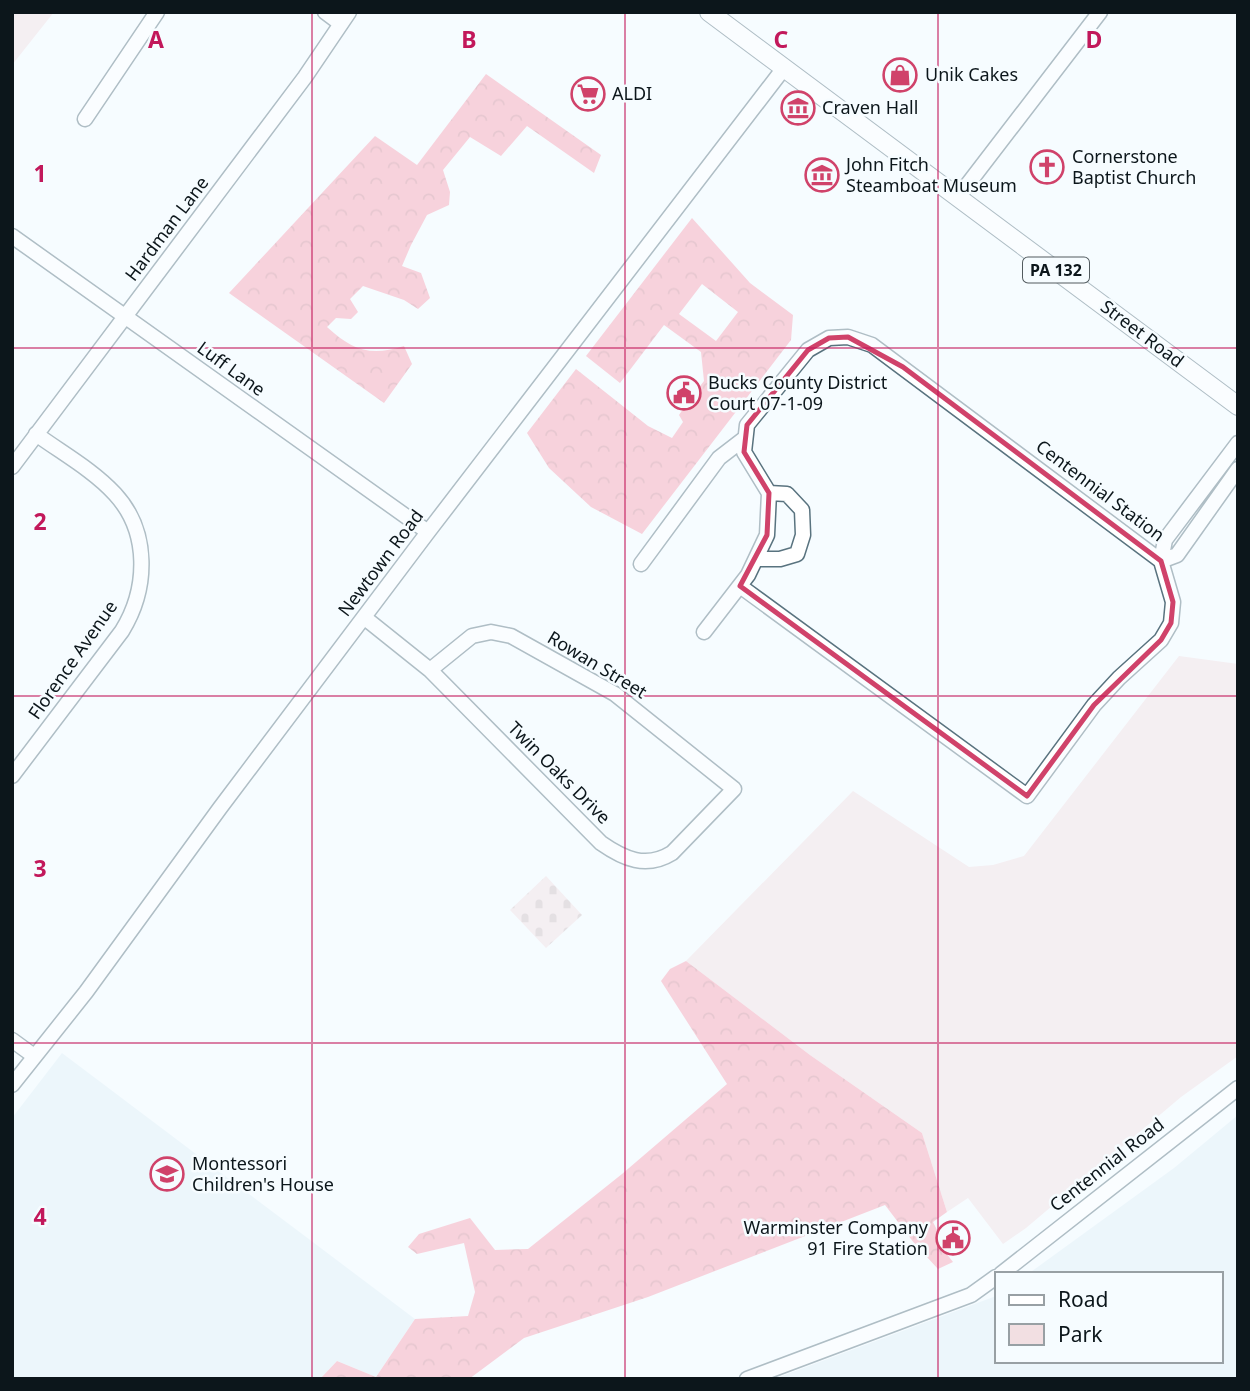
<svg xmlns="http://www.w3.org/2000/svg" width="1250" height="1391" font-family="'Noto Sans',sans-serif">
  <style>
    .built { fill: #e1f0f7 }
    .green { fill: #f2dfe2 }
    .forest { fill: url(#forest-crowns); fill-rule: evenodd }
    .cemetery { fill: url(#cemetery-stones) }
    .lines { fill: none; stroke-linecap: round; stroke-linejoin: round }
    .minor-casing { stroke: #59737f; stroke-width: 17 }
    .major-casing { stroke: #59737f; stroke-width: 20 }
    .minor { stroke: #fff; stroke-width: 14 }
    .major { stroke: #fff; stroke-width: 18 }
    .marked { fill: none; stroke: #d0426a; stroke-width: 5; stroke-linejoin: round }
    .grid { fill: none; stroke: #c2185b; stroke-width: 2; stroke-opacity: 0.55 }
    .labels { text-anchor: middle; stroke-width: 5; stroke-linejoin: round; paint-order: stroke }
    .shield { fill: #f6fcff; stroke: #525b5f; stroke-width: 2 }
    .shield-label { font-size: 16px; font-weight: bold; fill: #0c161b }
    .poi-label { font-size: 18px; fill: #0c161b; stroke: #f6fcff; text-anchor: start }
    .street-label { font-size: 18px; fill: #0c161b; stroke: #f6fcff }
    .grid-label { font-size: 23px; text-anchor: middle; font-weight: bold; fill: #c2185b; stroke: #f6fcff; stroke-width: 5; stroke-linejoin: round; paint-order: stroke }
  </style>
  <defs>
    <pattern id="forest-crowns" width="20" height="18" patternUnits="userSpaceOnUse" patternTransform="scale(1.75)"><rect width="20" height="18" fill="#f9a0b1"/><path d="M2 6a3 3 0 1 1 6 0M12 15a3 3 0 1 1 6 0" fill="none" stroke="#d48998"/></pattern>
    <pattern id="cemetery-stones" width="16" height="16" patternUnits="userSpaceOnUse" patternTransform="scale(1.75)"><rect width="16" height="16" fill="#f2dfe2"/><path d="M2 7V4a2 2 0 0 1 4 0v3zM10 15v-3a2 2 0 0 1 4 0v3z" fill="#cebfc1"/></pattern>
  </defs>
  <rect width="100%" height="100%" fill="#f6fcff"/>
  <!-- built -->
  <path class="built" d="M62 1053 415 1319 376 1377 337 1361 320 1379H12V1118Z
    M1238 1115V1379H774L996 1296V1361H1220V1274H1028L1174 1168Z"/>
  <!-- green -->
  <path class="green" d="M12 12H54L12 65Z
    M1179 656 1238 664V1056L1181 1097 1026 1228 1003 1244 968 1198 947 1212 922 1133 810 1055 686 961 853 791 969 867 993 865 1024 856Z"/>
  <!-- forest -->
  <path class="forest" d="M486 74 601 155 594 173 527 126 501 156 470 137 443 170 450 192 449 205 427 215 411 245 402 266 421 273 430 298 418 309 404 300 363 286 350 299 358 312 351 319 336 318 327 327C352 350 370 357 404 346L412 364 384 403 229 293 375 136 417 165Z
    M692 218 750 283 793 315 791 340 642 534 591 507 549 468 527 433 576 369 648 426 672 438 683 422 679 415 685 406 690 409 701 394 697 390 704 381 701 352 664 325 620 383 586 356ZM702 284 738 312 716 341 679 314Z
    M686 961 810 1055 922 1133 947 1212 933 1222 940 1236 936 1240 953 1262 938 1269 914 1243 885 1205 648 1297 524 1338 469 1379H320L337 1361 376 1377 415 1319 468 1316 475 1292 464 1243 417 1254 408 1247 419 1234 470 1218 495 1250 528 1249 622 1174 727 1084 661 981 670 969Z"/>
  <!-- cemetery -->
  <path class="cemetery" d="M546 876 582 915 546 948 510 910Z"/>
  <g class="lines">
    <defs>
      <path id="minor" d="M325 12 341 24
        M85 119 157 12
        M958 197 1100 12
        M12 236 428 532
        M12 467 305 77 349 12
        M757 559H780L797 554 803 535 802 510 787 494 769 493
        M1161 561 1165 540 1238 443
        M1161 561 1177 555 1238 469
        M641 564 719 458 745 438
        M365 618 430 670 601 843C624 859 646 869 672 853L734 789 615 694 511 636 491 632 472 636 430 670
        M704 632 748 575 767 535 769 493 744 452 747 425 808 350 829 338 848 337 872 345 1161 561 1173 602 1171 623 1161 640 1119 678 1094 705 1027 796 740 586
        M12 776 122 631C148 589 150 532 115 494 93 470 62 453 36 434
        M12 1040 34 1056
        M12 1085 86 992 220 808 428 532 784 68
        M1001 1274 1238 1088
        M747 1379 971 1295 996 1277"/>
      <path id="major" d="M709 12 1238 406"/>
    </defs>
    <!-- minor casing -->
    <use href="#minor" class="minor-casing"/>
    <!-- major casing -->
    <use href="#major" class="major-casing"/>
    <!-- minor -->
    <use href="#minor" class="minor"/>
    <!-- major -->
    <use href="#major" class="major"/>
  </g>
  <!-- marked area -->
  <path d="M0 0H1250V1391H0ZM848 337 903 367 1161 561 1173 602 1171 623 1161 640 1094 705 1027 796 740 586 767 535 769 493 744 452 747 425 808 350 829 338Z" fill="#f6fcff" fill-opacity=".55" fill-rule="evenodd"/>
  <path class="marked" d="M848 337 903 367 1161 561 1173 602 1171 623 1161 640 1094 705 1027 796 740 586 767 535 769 493 744 452 747 425 808 350 829 338Z"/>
  <!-- grid -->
  <path class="grid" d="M312 12V1379M625 12V1379M938 12V1379M12 348H1238M12 696H1238M12 1043H1238"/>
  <!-- icons -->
  <defs>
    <symbol id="shop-ring" viewBox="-11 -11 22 22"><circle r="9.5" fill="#f6fcff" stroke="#d0426a" stroke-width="1.5"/><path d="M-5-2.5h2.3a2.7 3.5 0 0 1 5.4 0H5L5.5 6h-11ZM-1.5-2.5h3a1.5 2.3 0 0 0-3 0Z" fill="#d0426a"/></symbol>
    <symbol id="supermarket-ring" viewBox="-11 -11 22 22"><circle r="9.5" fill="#f6fcff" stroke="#d0426a" stroke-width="1.5"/><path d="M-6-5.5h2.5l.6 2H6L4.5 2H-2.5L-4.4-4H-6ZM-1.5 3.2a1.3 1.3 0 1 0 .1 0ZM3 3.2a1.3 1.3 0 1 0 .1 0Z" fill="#d0426a"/></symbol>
    <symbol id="museum-ring" viewBox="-11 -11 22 22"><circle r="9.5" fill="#f6fcff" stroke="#d0426a" stroke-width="1.5"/><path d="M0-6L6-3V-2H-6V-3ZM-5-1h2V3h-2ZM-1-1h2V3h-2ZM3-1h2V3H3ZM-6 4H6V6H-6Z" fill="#d0426a"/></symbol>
    <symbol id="church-ring" viewBox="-11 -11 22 22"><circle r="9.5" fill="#f6fcff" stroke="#d0426a" stroke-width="1.5"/><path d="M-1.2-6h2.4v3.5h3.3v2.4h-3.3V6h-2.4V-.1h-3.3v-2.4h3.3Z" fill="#d0426a"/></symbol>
    <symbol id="civic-ring" viewBox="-11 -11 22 22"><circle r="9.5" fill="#f6fcff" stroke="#d0426a" stroke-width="1.5"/><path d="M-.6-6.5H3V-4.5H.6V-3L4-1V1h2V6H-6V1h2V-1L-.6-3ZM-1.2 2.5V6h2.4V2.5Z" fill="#d0426a"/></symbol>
    <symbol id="school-ring" viewBox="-11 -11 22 22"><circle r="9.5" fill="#f6fcff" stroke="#d0426a" stroke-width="1.5"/><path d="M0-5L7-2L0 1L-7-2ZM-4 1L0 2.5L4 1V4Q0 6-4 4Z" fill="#d0426a"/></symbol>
  </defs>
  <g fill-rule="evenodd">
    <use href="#shop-ring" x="881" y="56" width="38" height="38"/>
    <use href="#supermarket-ring" x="569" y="75" width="38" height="38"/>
    <use href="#museum-ring" x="779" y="89" width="38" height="38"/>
    <use href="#church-ring" x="1028" y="148" width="38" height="38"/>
    <use href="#museum-ring" x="803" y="156" width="38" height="38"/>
    <use href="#civic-ring" x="665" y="374" width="38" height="38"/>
    <use href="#school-ring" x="148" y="1155" width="38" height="38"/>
    <use href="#civic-ring" x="934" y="1219" width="38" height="38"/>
  </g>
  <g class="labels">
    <!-- shield labels -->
    <rect class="shield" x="1023" y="257.5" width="66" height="25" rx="5"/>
    <g class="shield-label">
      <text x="1056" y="276">PA 132</text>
    </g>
    <!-- poi labels -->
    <g class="poi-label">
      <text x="925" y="81">Unik Cakes</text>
      <text x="612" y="100">ALDI</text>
      <text x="822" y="114">Craven Hall</text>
      <text x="1072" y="163">Cornerstone<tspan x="1072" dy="21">Baptist Church</tspan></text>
      <text x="846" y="171">John Fitch<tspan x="846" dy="21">Steamboat Museum</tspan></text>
      <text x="708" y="389">Bucks County District<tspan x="708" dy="21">Court 07-1-09</tspan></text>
      <text x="192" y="1170">Montessori<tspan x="192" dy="21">Children's House</tspan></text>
      <text x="928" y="1234" text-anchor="end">Warminster Company<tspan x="928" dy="21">91 Fire Station</tspan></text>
    </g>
    <!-- street labels -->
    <g class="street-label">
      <text transform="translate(167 229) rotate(-53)" y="6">Hardman Lane</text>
      <text transform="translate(1142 334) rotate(37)" y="6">Street Road</text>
      <text transform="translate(231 369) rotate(36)" y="6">Luff Lane</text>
      <text transform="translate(1100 491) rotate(37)" y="6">Centennial Station</text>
      <text transform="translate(381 563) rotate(-53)" y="6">Newtown Road</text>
      <text transform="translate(73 660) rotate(-55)" y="6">Florence Avenue</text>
      <text transform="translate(597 665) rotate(31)" y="6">Rowan Street</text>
      <text transform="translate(559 773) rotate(45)" y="6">Twin Oaks Drive</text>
      <text transform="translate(1107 1165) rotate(-38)" y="6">Centennial Road</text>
    </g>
  </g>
  <g class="grid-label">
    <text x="156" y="48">A</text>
    <text x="469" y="48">B</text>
    <text x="781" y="48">C</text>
    <text x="1094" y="48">D</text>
    <text x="40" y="182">1</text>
    <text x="40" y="530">2</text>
    <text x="40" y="877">3</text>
    <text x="40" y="1225">4</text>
  </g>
  <!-- border -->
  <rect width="1250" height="1391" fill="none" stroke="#0c161b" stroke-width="28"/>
  <!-- legend -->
  <rect x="995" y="1272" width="228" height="91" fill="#f6fcff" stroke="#98a0a4" stroke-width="2"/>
  <rect x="1009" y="1295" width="35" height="10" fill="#ffffff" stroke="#98a0a4" stroke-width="2"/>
  <text x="1058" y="1307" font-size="21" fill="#0c161b">Road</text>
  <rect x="1009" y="1324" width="35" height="21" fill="#f2dfe2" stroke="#98a0a4" stroke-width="2"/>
  <text x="1058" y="1342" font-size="21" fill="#0c161b">Park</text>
</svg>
